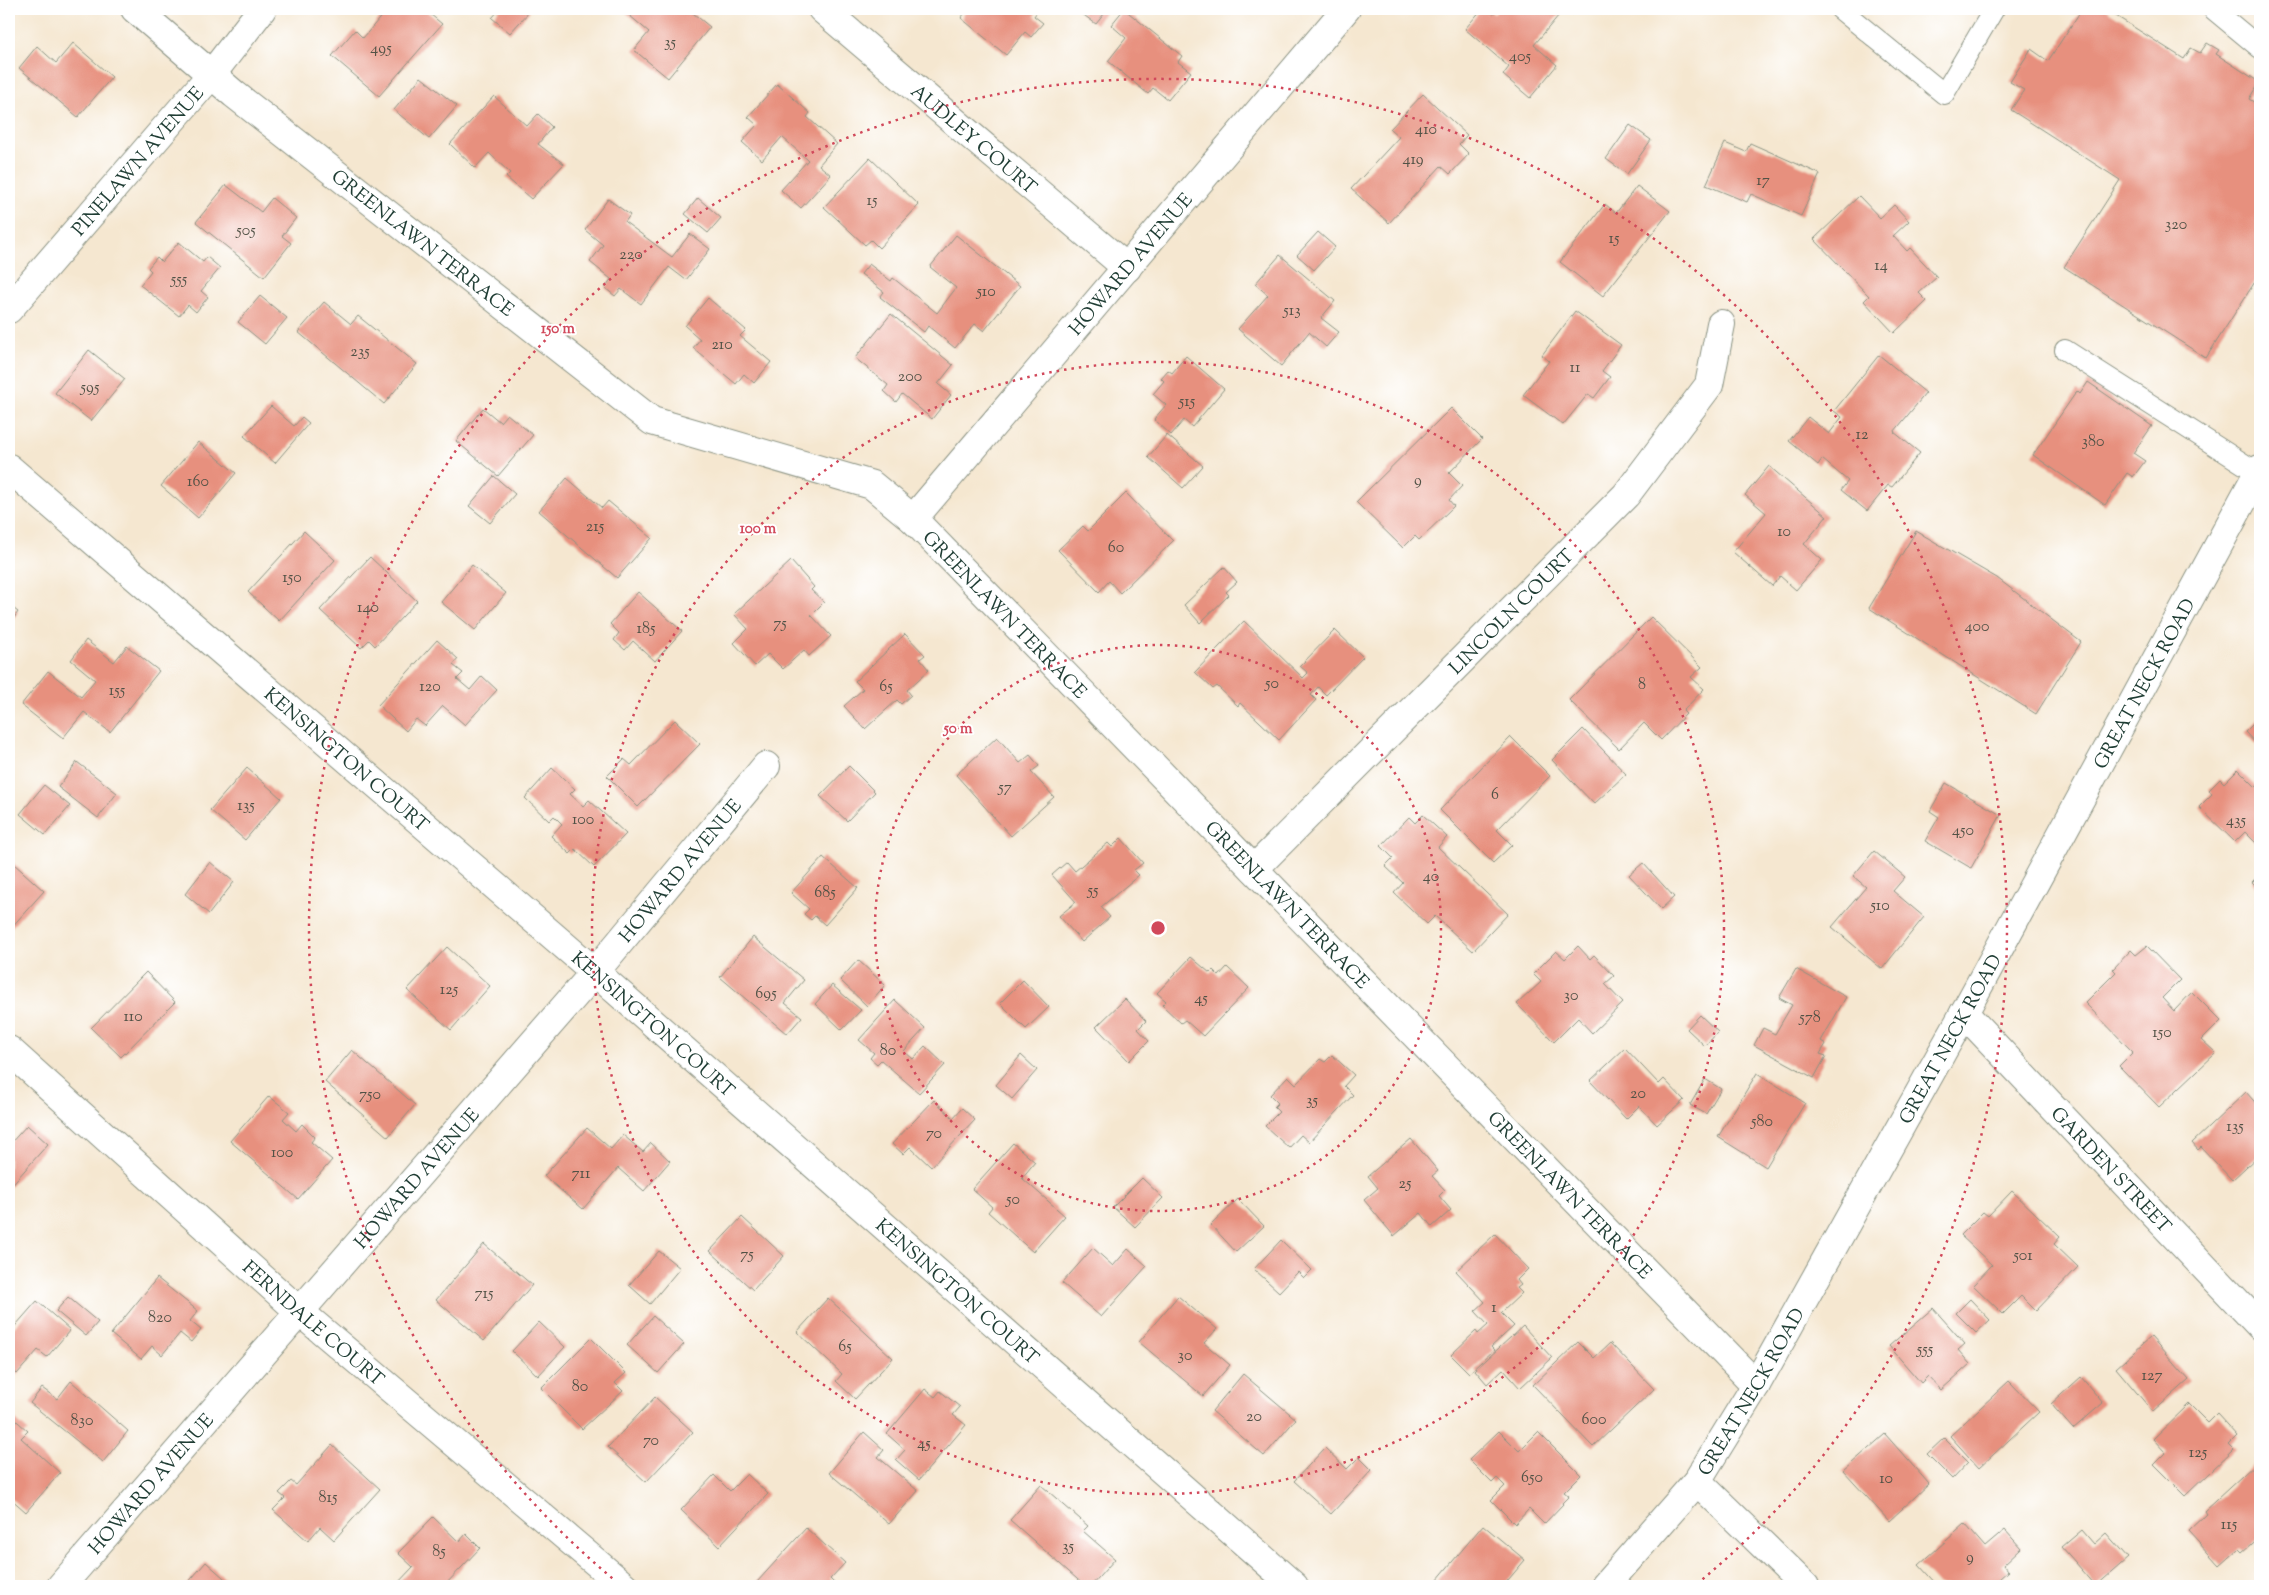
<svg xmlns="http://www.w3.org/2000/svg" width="2269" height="1595" font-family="'Sorts Mill Goudy',serif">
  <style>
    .building { fill: #e7907e }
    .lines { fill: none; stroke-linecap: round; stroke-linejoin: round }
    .service-casing { stroke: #8a9282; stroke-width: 22 }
    .minor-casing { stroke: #8a9282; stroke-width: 30 }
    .secondary-casing { stroke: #8a9282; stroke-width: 30 }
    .service { stroke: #fff; stroke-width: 20 }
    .minor { stroke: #fff; stroke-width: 28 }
    .secondary { stroke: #fff; stroke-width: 28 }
    .ring { fill: none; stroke: #d1495b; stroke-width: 2.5; stroke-dasharray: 2.5 5 }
    .labels { text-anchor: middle; stroke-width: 4; stroke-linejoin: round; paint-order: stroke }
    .number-label { font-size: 16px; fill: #515246 }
    .street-label { font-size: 19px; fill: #1f3d34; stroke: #fff }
    .centre { fill: #d1495b; stroke: #fff; stroke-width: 2.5 }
    .ring-label { font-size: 15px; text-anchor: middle; font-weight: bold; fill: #d1495b; stroke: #fff; stroke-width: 4; stroke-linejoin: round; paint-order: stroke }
  </style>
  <rect width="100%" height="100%" fill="#fff"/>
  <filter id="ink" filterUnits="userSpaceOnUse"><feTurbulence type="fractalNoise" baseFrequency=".02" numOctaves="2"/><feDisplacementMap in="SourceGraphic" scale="10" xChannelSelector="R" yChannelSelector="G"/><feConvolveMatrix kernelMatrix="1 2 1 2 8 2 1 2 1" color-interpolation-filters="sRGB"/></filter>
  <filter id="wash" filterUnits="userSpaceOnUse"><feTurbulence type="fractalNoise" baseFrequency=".0096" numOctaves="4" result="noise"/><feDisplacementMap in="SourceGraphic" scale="20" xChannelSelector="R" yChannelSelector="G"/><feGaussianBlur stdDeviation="1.12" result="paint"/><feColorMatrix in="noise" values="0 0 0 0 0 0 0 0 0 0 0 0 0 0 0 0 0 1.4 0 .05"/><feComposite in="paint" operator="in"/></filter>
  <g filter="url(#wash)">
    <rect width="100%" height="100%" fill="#f5e7d0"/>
    <g id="blocks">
      <!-- building -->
      <path class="building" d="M392 9H424L442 24 379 96 332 56 355 30 363 38 384 13 387 15Z
        M500 9H527L530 11 510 33 492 18Z
        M624 9H688L710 27 668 78 634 50 649 32 623 10Z
        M968 9H1039L1034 16 1043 23 1031 37 1025 32 1006 55 961 18Z
        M1085 9H1108L1096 24 1081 13Z
        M1124 9 1182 56 1178 62 1191 72 1168 100 1153 88 1148 94 1108 61 1126 38 1111 25Z
        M1482 9H1487L1494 14 1499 9H1564L1534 45 1557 65 1530 98 1503 75 1509 67 1465 29Z
        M2082 9H2105L2184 59 2191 48 2200 53 2207 43 2219 50 2216 54 2259 82 2249 99 2260 106V274L2206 358 2064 267 2120 180 2011 110 2024 90 2010 82 2031 49 2048 61Z
        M73 43 112 77 78 117 19 68 37 46 56 63Z
        M421 77 457 106 429 139 394 110Z
        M777 84 810 113 807 117 837 144 819 165 831 175 801 208 781 190 808 160 782 137 762 160 742 142 757 125 748 117Z
        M1423 94 1467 135 1459 144 1469 154 1450 174 1441 166 1389 223 1351 189 1399 137 1390 129Z
        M494 96 527 126 538 114 552 127 538 144 564 164 531 199 506 177 510 173 489 153 475 168 450 144Z
        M1630 125 1651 140 1627 174 1606 159Z
        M1725 143 1746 152 1750 143 1820 174 1801 216 1751 194 1747 202 1706 185Z
        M870 158 919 205 879 248 871 240 865 245 824 207Z
        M226 185 261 212 272 198 296 218 282 236 291 243 264 277 196 222Z
        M1637 186 1670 211 1603 296 1560 262 1605 204 1616 213Z
        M1859 196 1880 218 1894 205 1909 221 1893 236 1907 251 1910 248 1937 277 1919 293 1927 301 1894 333 1864 301 1869 296 1814 239Z
        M698 198 721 218 708 233 685 214Z
        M608 199 630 215 625 222 672 257 690 234 710 249 686 280 669 267 641 304 621 289 615 296 605 288 611 279 590 262 603 245 585 230Z
        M1318 232 1335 247 1314 270 1297 255Z
        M956 235 1020 286 984 331 975 324 955 348 928 326 924 332 880 297 884 292 861 274 869 264 891 281 893 278 937 313 956 288 930 267Z
        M179 242 203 262 207 257 220 268 201 291 208 297 196 312 188 305 179 316 140 285 151 271 148 268 157 257 162 262Z
        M1280 255 1335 301 1321 318 1339 332 1326 347 1309 332 1281 366 1238 329 1268 295 1255 284Z
        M260 296 287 318 265 344 238 322Z
        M708 298 746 330 740 336 771 362 754 383 744 374 736 384 693 348 700 339 685 326Z
        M324 302 351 324 358 316 417 364 384 404 298 332Z
        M1575 311 1621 345 1602 371 1610 377 1594 398 1588 394 1563 425 1523 395 1549 361 1542 355Z
        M891 314 953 365 938 384 951 395 932 419 902 394 896 402 884 391 888 385 855 358Z
        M89 350 125 379 91 421 55 393Z
        M1879 355 1926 393 1894 432 1920 453 1892 487 1888 485 1867 511 1841 490 1848 481 1822 459 1818 465 1789 441 1808 417 1829 434 1842 417 1834 411Z
        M1186 356 1224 389 1192 427 1184 420 1171 435 1154 419 1166 405 1153 394 1164 381 1161 378 1168 370 1172 373Z
        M2088 382 2152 426 2133 453 2145 461 2133 477 2127 473 2105 505 2033 455 2077 391 2080 394Z
        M271 406 294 426 302 417 309 423 275 463 244 436Z
        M483 408 500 422 507 414 533 435 498 476 456 441Z
        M1451 408 1482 439 1449 473 1462 486 1449 500 1454 506 1419 540 1415 536 1403 548 1356 502Z
        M1167 435 1203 466 1183 488 1148 457Z
        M198 442 236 473 198 518 161 486Z
        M1769 466 1827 516 1804 544 1822 560 1796 590 1780 576 1772 586 1733 552 1766 513 1745 495Z
        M494 476 515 494 490 523 469 506Z
        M567 478 602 508 608 501 652 538 617 578 539 511Z
        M1126 493 1173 541 1120 593 1109 581 1099 592 1058 550 1083 526 1088 531Z
        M304 531 335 560 279 621 248 592Z
        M1916 531 1997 578 2081 642 2036 714 1869 608Z
        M370 557 417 601 375 646 369 640 361 648 320 610Z
        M791 561 814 587 811 590 824 602 811 615 831 636 809 656 804 650 783 669 768 654 755 666 734 643 748 629 734 614Z
        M472 565 506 593 475 630 441 602Z
        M1224 567 1237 582 1226 592 1229 595 1200 623 1184 605Z
        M638 592 682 631 655 661 633 641 625 650 614 640 619 633 610 624Z
        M9 605 18 612 9 625Z
        M1651 617 1702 667 1691 677 1704 689 1683 711 1686 714 1661 740 1644 723 1619 749 1569 700Z
        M1244 621 1303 678 1308 673 1300 666 1335 630 1363 657 1326 695 1318 687 1311 695 1316 700 1279 740 1240 703 1238 706 1217 686 1213 689 1195 672Z
        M905 634 925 655 920 659 929 670 907 690 911 695 901 704 897 700 865 729 844 706 863 689 855 681Z
        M86 640 114 662 127 646 159 671 110 732 84 712 63 738 21 705 48 671 81 697 95 680 71 660Z
        M437 640 458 659 453 665 463 673 457 679 470 690 482 676 497 690 465 725 443 706 425 726 416 719 406 731 378 705Z
        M2260 717V748L2245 732Z
        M675 720 700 744 638 807 607 776 624 759 631 765Z
        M1583 729 1626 774 1594 804 1552 760Z
        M997 737 1020 763 1030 755 1039 766 1031 772 1054 797 1011 836 956 775Z
        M1511 737 1550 776 1497 830 1512 845 1493 863 1440 810Z
        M77 762 117 793 98 818 58 787Z
        M849 766 875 792 847 821 820 796Z
        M247 768 281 798 245 840 210 810Z
        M552 768 575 789 570 794 583 806 589 800 626 834 594 867 575 849 570 854 551 836 562 824 554 816 549 821 525 798Z
        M2238 769 2256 787 2260 782V847L2245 832 2235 842 2199 807 2212 794 2209 790 2220 779 2224 783Z
        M1946 783 2001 815 1971 868 1925 841 1939 817 1930 811Z
        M44 785 70 806 45 835 20 814Z
        M1423 815 1447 837 1438 847 1508 914 1473 951 1435 916 1427 924 1394 893 1403 883 1385 866 1393 858 1381 846 1409 817 1415 823Z
        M1121 838 1143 863 1134 870 1139 875 1101 907 1110 917 1082 942 1059 916 1076 902 1052 875 1067 862 1075 871 1108 843 1112 847Z
        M1874 851 1905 877 1893 891 1924 917 1882 969 1832 927 1866 887 1853 876Z
        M823 857 858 888 825 925 815 916 811 920 804 914 809 909 791 893Z
        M210 862 234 882 209 914 185 894Z
        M13 863 44 891 9 930V867Z
        M1643 863 1674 897 1661 909 1629 875Z
        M2260 874V890L2252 882Z
        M753 937 804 980 785 1003 802 1017 787 1034 720 977Z
        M1578 946 1590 959 1594 955 1614 976 1605 984 1623 1003 1592 1033 1578 1018 1554 1042 1517 1004 1541 982 1533 974 1556 951 1565 959Z
        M2147 946 2180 980 2162 998 2174 1011 2192 992 2221 1021 2202 1040 2216 1053 2159 1107 2119 1066 2133 1052 2085 1003 2116 972 2113 969 2131 950 2136 955Z
        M447 947 490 986 451 1030 407 990Z
        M1191 957 1210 973 1213 970 1219 976 1227 967 1249 988 1203 1036 1185 1020 1181 1023 1162 1005 1166 1001 1157 993Z
        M858 960 885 985 867 1006 840 980Z
        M1796 969 1846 997 1821 1041 1826 1044 1820 1054 1826 1056 1814 1078 1754 1045 1763 1028 1775 1034 1792 1005 1779 998Z
        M146 972 175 1002 121 1057 91 1028Z
        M1023 980 1049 1007 1026 1029 1000 1003Z
        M832 985 861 1010 842 1030 815 1004Z
        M1125 999 1146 1021 1138 1029 1149 1041 1129 1061 1096 1027Z
        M895 1000 925 1028 904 1051 913 1059 925 1046 945 1065 919 1093 881 1060 877 1064 870 1058 874 1053 859 1040Z
        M1700 1015 1718 1032 1705 1046 1687 1029Z
        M1625 1048 1659 1084 1664 1079 1684 1100 1657 1125 1639 1106 1626 1119 1590 1081Z
        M352 1050 415 1105 388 1137 325 1082Z
        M1021 1055 1037 1070 1012 1099 996 1085Z
        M1332 1055 1354 1075 1344 1086 1353 1095 1309 1142 1301 1135 1289 1148 1265 1126 1279 1112 1274 1107 1278 1103 1270 1095 1288 1076 1296 1084 1320 1059 1325 1062Z
        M1757 1073 1805 1103 1766 1167 1718 1137Z
        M1705 1079 1721 1089 1706 1114 1690 1105Z
        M2246 1092 2260 1108V1154L2232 1180 2201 1147 2198 1150 2192 1143Z
        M269 1096 289 1112 283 1119 296 1131 302 1124 315 1137 311 1142 332 1160 298 1199 230 1141Z
        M934 1100 953 1118 962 1108 975 1120 931 1167 910 1147 903 1154 892 1144Z
        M27 1125 48 1144 9 1188V1145Z
        M587 1128 611 1149 623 1135 643 1152 651 1143 670 1161 644 1191 618 1168 583 1209 544 1176Z
        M1411 1139 1438 1171 1432 1176 1445 1190 1439 1196 1451 1210 1432 1227 1421 1213 1394 1236 1364 1200 1378 1188 1368 1176Z
        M1013 1143 1035 1162 1022 1178 1065 1216 1033 1252 988 1212 992 1207 972 1189Z
        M1142 1178 1163 1198 1135 1227 1113 1207Z
        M2012 1191 2060 1237 2054 1244 2078 1267 2036 1311 2021 1296 2003 1314 1973 1285 1992 1265 1960 1235 1983 1212 1988 1216Z
        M1238 1199 1264 1226 1236 1252 1211 1225Z
        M742 1217 784 1256 753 1290 710 1251Z
        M1495 1234 1528 1269 1517 1280 1521 1285 1517 1288 1522 1293 1501 1313 1514 1326 1491 1347 1494 1350 1469 1373 1451 1355 1476 1331 1478 1334 1488 1325 1475 1311 1485 1302 1456 1271Z
        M1281 1240 1312 1270 1304 1278 1298 1272 1279 1292 1254 1269Z
        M484 1244 532 1285 484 1341 436 1300Z
        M1093 1248 1113 1266 1128 1249 1147 1266 1101 1317 1062 1283Z
        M659 1251 680 1268 650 1304 629 1285Z
        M157 1278 198 1311 190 1321 201 1330 191 1342 180 1333 162 1355 152 1346 141 1359 111 1334Z
        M1178 1296 1217 1329 1204 1343 1230 1365 1203 1396 1139 1342Z
        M68 1297 98 1322 86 1336 56 1311Z
        M828 1298 893 1358 855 1399 836 1381 842 1374 797 1332Z
        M1970 1299 1990 1320 1976 1333 1956 1313Z
        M37 1301 70 1330 47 1357 38 1350 17 1374 9 1366V1333Z
        M1933 1308 1965 1344 1958 1350 1970 1364 1941 1390 1928 1376 1921 1383 1889 1346Z
        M653 1316 684 1344 658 1373 627 1345Z
        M539 1322 565 1347 538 1376 512 1351Z
        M1523 1326 1552 1358 1520 1388 1503 1369 1487 1384 1475 1370Z
        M2151 1337 2189 1380 2153 1412 2116 1368Z
        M591 1338 626 1373 615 1383 623 1391 582 1429 541 1388Z
        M1578 1342 1594 1358 1610 1343 1654 1389 1593 1447 1533 1385Z
        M1243 1374 1296 1419 1264 1456 1212 1411Z
        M2081 1377 2103 1403 2073 1429 2051 1404Z
        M71 1381 128 1431 103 1462 30 1403 42 1388 57 1399Z
        M2009 1381 2039 1412 1979 1468 1950 1436Z
        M925 1389 935 1397 940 1391 960 1407 953 1415 966 1425 919 1480 896 1460 905 1450 887 1434Z
        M655 1397 693 1432 646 1482 608 1447Z
        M2189 1404 2208 1423 2217 1414 2237 1436 2229 1444 2234 1449 2185 1496 2154 1465 2166 1453 2153 1439Z
        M9 1414 28 1431 21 1438 60 1473 26 1512 9 1497Z
        M1499 1431 1519 1451 1538 1432 1581 1475 1564 1492 1569 1496 1562 1503 1563 1504 1544 1524 1529 1509 1515 1524 1491 1500 1505 1486 1497 1478 1492 1483 1469 1460Z
        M864 1432 884 1450 878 1457 918 1491 889 1524 829 1473Z
        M1885 1434 1929 1484 1889 1521 1843 1471Z
        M1944 1438 1968 1462 1952 1479 1927 1454Z
        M332 1445 380 1489 334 1540 320 1527 308 1541 273 1510 285 1498 279 1493 291 1481 296 1485Z
        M1325 1448 1347 1469 1359 1457 1372 1470 1331 1514 1294 1481Z
        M2255 1464 2260 1471V1536L2242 1552 2239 1549 2220 1566 2188 1531 2206 1514 2204 1511Z
        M747 1474 768 1494 719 1546 681 1510 714 1475 730 1491Z
        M1041 1485 1088 1526 1083 1531 1115 1559 1091 1586H1085L1010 1520Z
        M433 1517 459 1542 466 1534 480 1548 444 1586H395L413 1567 398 1553Z
        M1965 1524 1985 1547 2005 1530 2021 1548 2003 1565 2008 1571 1991 1586H1938L1919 1565Z
        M1483 1525 1525 1560 1503 1586 1493 1585 1492 1586H1445L1437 1580Z
        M806 1528 845 1563 830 1579 837 1586H762L757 1582Z
        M2082 1530 2094 1544 2106 1533 2128 1558 2096 1586 2062 1547Z
        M206 1562 233 1586H185Z"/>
    </g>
  </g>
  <g filter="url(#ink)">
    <use href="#blocks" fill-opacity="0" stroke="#8a9282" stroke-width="1"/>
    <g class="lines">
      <defs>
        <path id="service" d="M1840 9 1944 94 1994 9
          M2213 9 2260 48
          M2065 350 2258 473"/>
        <g id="minor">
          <path id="s1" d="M135 9 234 94 652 421 872 485 913 519 1756 1385"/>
          <path id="s2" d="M822 9 1127 268"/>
          <path id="s3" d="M9 309 211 75 262 9"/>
          <path id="s4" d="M9 468 595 972 1294 1586"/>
          <path id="s5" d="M913 519 1346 9"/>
          <path id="s6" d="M1254 869 1626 495 1709 385 1721 324"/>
          <path id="s7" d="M1964 1013 2260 1326"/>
          <path id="s8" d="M9 1050 300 1312 624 1586"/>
          <path d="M1697 1481 1805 1586"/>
          <path id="s9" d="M61 1586 595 972 766 766"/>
        </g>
        <g id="secondary">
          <path id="s10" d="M1605 1586 1697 1481 1756 1385 1964 1013 2260 469"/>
        </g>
      </defs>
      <!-- service casing -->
      <use href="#service" class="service-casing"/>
      <!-- minor casing -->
      <use href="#minor" class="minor-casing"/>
      <!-- secondary casing -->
      <use href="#secondary" class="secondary-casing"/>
      <!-- service -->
      <use href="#service" class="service"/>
      <!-- minor -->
      <use href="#minor" class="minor"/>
      <!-- secondary -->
      <use href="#secondary" class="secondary"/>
    </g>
  </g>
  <!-- distance rings -->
  <g class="ring">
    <circle cx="1158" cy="928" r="283"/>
    <circle cx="1158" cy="928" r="566"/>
    <path d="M618 1583A849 849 0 1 1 1698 1583"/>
  </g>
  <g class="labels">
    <!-- number labels -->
    <g class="number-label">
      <text x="670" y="47">35</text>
      <text x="381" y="53">495</text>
      <text x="1520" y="61">405</text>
      <text x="1426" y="134">410</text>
      <text x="1413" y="164">419</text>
      <text x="1763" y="185">17</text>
      <text x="872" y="205">15</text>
      <text x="2176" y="229">320</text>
      <text x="246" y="235">505</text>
      <text x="1614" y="243">15</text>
      <text x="631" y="259">220</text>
      <text x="1881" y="270">14</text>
      <text x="179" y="284">555</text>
      <text x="986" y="296">510</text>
      <text x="1292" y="315">513</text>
      <text x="722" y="349">210</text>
      <text x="360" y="356">235</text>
      <text x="1575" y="372">11</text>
      <text x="910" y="381">200</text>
      <text x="90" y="392">595</text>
      <text x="1187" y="406">515</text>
      <text x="1862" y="439">12</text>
      <text x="2093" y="446">380</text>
      <text x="1418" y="485">9</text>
      <text x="198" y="486">160</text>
      <text x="595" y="531">215</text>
      <text x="1784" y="536">10</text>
      <text x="1116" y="552">60</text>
      <text x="292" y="582">150</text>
      <text x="368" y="612">140</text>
      <text x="780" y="628">75</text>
      <text x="1977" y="631">400</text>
      <text x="646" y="633">185</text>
      <text x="1272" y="688">50</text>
      <text x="1642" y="689">8</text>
      <text x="430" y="691">120</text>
      <text x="886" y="691">65</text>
      <text x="117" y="695">155</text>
      <text x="1005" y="792">57</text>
      <text x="1495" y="799">6</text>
      <text x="246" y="810">135</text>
      <text x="583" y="824">100</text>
      <text x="2236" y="825">435</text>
      <text x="1963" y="835">450</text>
      <text x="1431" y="881">40</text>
      <text x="1093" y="895">55</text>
      <text x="825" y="897">685</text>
      <text x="1880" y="910">510</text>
      <text x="449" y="994">125</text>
      <text x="766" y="998">695</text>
      <text x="1571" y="1000">30</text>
      <text x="1201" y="1003">45</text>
      <text x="133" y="1021">110</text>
      <text x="1810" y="1022">578</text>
      <text x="2162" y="1037">150</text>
      <text x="888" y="1055">80</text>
      <text x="1638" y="1098">20</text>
      <text x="370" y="1099">750</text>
      <text x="1312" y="1105">35</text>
      <text x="1762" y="1126">580</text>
      <text x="2235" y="1131">135</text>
      <text x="934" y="1138">70</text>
      <text x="282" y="1157">100</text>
      <text x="581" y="1178">711</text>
      <text x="1405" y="1188">25</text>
      <text x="1013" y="1204">50</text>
      <text x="747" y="1259">75</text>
      <text x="2023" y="1260">501</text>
      <text x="484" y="1298">715</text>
      <text x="1494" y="1312">1</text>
      <text x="160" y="1322">820</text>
      <text x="845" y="1351">65</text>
      <text x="1925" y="1354">555</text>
      <text x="1185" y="1360">30</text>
      <text x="2152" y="1380">127</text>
      <text x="580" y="1391">80</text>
      <text x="1254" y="1421">20</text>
      <text x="1594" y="1424">600</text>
      <text x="82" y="1425">830</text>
      <text x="651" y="1445">70</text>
      <text x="924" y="1448">45</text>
      <text x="2198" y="1457">125</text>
      <text x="1532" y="1482">650</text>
      <text x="1886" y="1483">10</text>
      <text x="328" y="1502">815</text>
      <text x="2229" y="1529">115</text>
      <text x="1068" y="1551">35</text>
      <text x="439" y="1556">85</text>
      <text x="1970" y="1562">9</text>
    </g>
    <!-- street labels -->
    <g class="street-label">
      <text dy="7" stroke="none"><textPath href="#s2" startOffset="200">AUDLEY COURT</textPath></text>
      <text dy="7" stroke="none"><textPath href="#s3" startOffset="196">PINELAWN AVENUE</textPath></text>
      <text dy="7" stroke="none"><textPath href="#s1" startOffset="371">GREENLAWN TERRACE</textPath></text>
      <text dy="7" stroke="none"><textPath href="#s5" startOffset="335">HOWARD AVENUE</textPath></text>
      <text dy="7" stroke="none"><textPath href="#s6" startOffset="364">LINCOLN COURT</textPath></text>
      <text dy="7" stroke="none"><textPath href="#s1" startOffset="1076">GREENLAWN TERRACE</textPath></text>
      <text dy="7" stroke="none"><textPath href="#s10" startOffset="1054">GREAT NECK ROAD</textPath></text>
      <text dy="7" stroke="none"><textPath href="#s4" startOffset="446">KENSINGTON COURT</textPath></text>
      <text dy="7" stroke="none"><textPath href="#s9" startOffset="946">HOWARD AVENUE</textPath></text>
      <text dy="7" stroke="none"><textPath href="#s1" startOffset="1481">GREENLAWN TERRACE</textPath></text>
      <text dy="7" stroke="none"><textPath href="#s4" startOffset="851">KENSINGTON COURT</textPath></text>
      <text dy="7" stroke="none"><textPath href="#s10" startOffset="649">GREAT NECK ROAD</textPath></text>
      <text dy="7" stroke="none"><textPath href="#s7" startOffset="215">GARDEN STREET</textPath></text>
      <text dy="7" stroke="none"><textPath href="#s9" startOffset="541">HOWARD AVENUE</textPath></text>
      <text dy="7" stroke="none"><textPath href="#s1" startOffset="1886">GREENLAWN TERRACE</textPath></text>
      <text dy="7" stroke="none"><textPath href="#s4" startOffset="1256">KENSINGTON COURT</textPath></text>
      <text dy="7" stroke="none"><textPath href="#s8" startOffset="409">FERNDALE COURT</textPath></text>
      <text dy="7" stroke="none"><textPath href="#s10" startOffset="244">GREAT NECK ROAD</textPath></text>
      <text dy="7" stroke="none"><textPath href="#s9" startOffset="136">HOWARD AVENUE</textPath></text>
    </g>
  </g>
  <circle cx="1158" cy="928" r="8" class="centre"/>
  <g class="ring-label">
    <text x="558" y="333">150 m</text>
    <text x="758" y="533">100 m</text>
    <text x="958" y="733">50 m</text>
  </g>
  <!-- margin -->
  <rect width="2269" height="1595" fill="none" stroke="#fff" stroke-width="30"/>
</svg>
